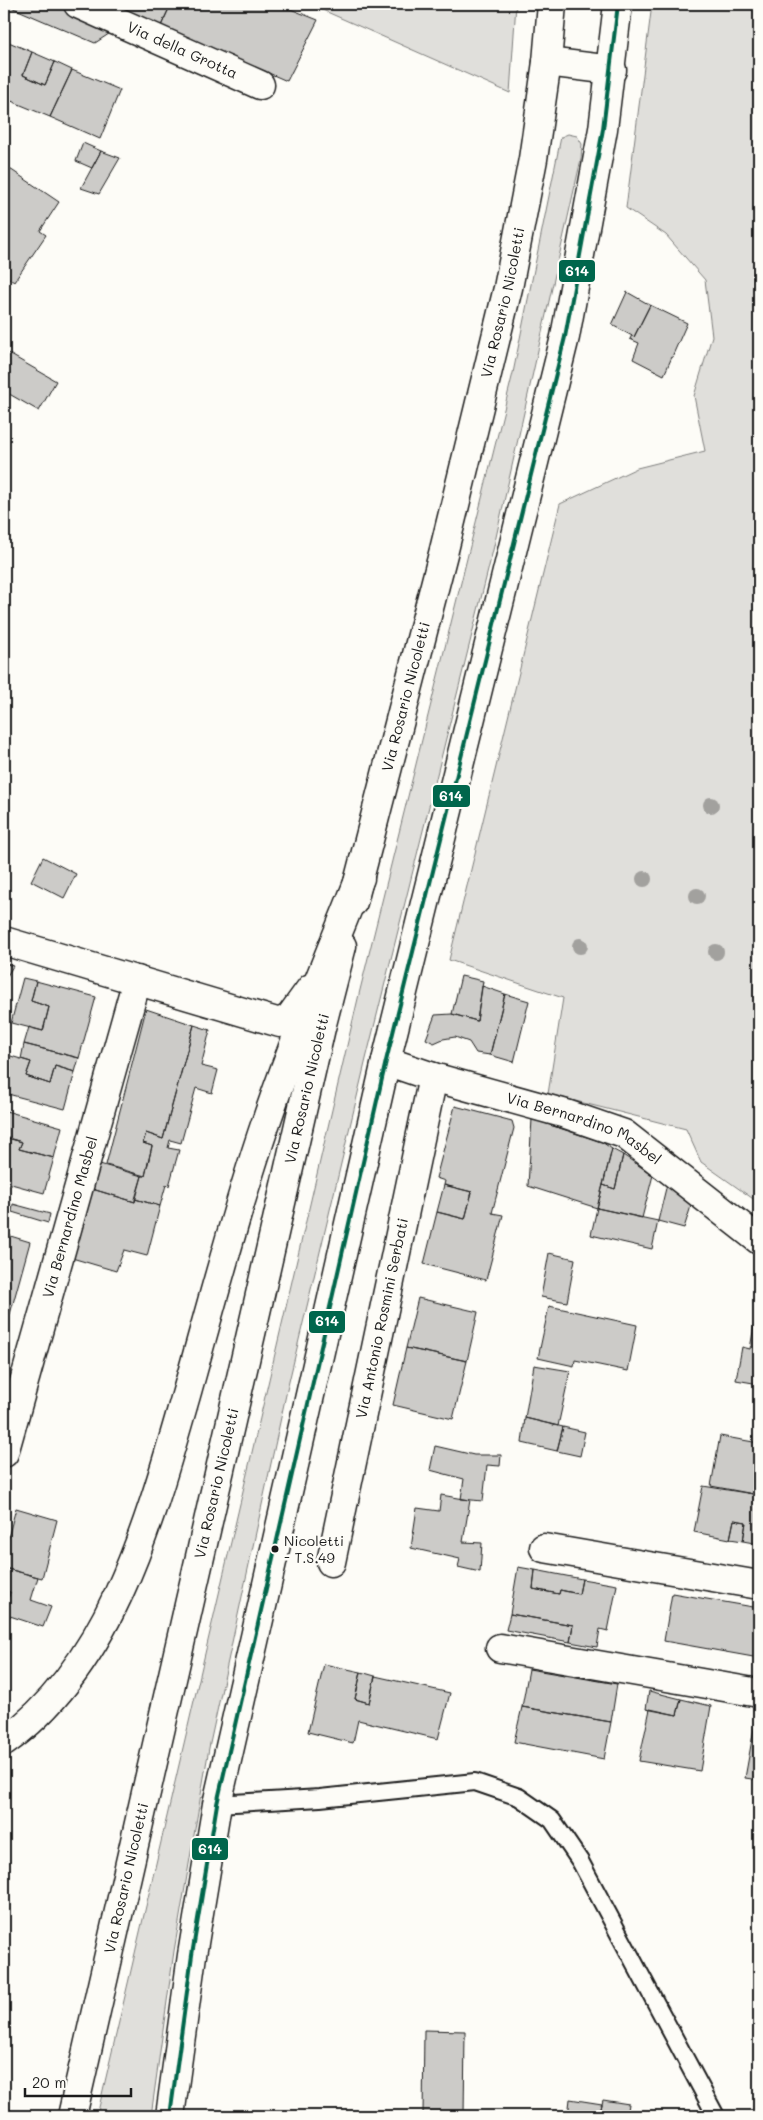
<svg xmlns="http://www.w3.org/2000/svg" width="763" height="2120" font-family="Mali,sans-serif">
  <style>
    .grass { fill: #e0dfdb; stroke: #7e7e7c }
    .building { fill: #cccbc8; stroke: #1c1c1c }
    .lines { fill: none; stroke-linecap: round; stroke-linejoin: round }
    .service-casing { stroke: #1c1c1c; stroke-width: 20 }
    .minor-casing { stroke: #1c1c1c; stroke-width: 31 }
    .secondary-casing { stroke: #1c1c1c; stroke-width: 31 }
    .motorway-casing { stroke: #1c1c1c; stroke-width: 31 }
    .service { stroke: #fdfcf7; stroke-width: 16 }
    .minor { stroke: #fdfcf7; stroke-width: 28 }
    .secondary { stroke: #fdfcf7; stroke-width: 28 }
    .motorway { stroke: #fdfcf7; stroke-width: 28 }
    .bus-1-casing { stroke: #fdfcf7; stroke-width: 8 }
    .bus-1 { stroke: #00664c; stroke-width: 4 }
    .tree { fill: #a2a19e }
    .bus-dot { fill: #1c1c1c; stroke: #fdfcf7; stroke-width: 2 }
    .labels { text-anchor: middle; stroke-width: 5; stroke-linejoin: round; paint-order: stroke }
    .bus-label { font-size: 14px; fill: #1c1c1c; stroke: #fdfcf7; text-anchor: start }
    .street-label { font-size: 15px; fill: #1c1c1c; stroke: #fdfcf7 }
    .line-badge { stroke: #fdfcf7; stroke-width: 2 }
    .badge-label { font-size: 14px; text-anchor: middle; font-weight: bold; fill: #fff }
  </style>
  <rect width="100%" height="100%" fill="#fdfcf7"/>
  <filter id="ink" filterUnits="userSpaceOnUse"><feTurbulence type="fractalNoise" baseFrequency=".02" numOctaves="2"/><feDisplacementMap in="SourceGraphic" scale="10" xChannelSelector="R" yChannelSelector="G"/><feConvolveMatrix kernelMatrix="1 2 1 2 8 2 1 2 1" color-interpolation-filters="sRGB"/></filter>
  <g filter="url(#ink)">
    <!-- grass -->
    <path class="grass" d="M309 4H516L510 93Z
      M652 4H759V1203L701 1162 686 1129 548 1094 563 998 449 960 560 504 637 468 705 451 694 396 712 336 705 280 666 235 626 208Z
      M568 134 577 136 582 144 581 159 494 546 366 1059 287 1390 209 1748 174 1951 151 2116H97L360 990 513 373 561 137Z"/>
    <!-- building -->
    <path class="building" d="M4 4H54L115 30 95 43Z
      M110 4H171L161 26Z
      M171 4H278L318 20 287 81 161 26Z
      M4 40 32 52 23 75 45 85 55 62 72 70 50 117 4 98Z
      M32 52 55 62 45 85 23 75Z
      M72 70 120 90 100 139 50 117Z
      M83 143 101 151 92 168 76 161Z
      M101 151 120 158 99 194 81 188Z
      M4 165 59 202 40 231 46 235 14 282 4 275Z
      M627 292 650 305 634 337 612 325Z
      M650 305 687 323 664 375 633 359 639 343 630 339 632 335 634 337Z
      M4 351 56 381 39 411 4 391Z
      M43 857 76 874 64 898 31 881Z
      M4 963 13 966 4 981Z
      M461 976 483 981 477 1021 452 1014Z
      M23 978 36 981 31 1001 49 1007 43 1031 11 1023Z
      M36 981 96 997 79 1058 24 1044 29 1027 43 1031 49 1007 31 1001Z
      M482 986 505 994 490 1055 476 1053 469 1042 455 1037 443 1039 434 1043 426 1039 435 1015 452 1014 477 1021Z
      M505 994 529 1001 514 1062 490 1055Z
      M146 1009 194 1025 163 1139 146 1133 143 1143 152 1146 145 1176 106 1165Z
      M194 1025 210 1030 201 1066 218 1070 212 1093 196 1088 181 1143 170 1140 168 1148 179 1150 169 1186 166 1185 160 1206 135 1199 142 1176H145L152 1146 143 1143 146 1133 163 1139Z
      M24 1044 79 1058 75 1072 55 1066 50 1084 26 1076 31 1062 21 1059Z
      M4 1054 31 1062 26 1076 50 1084 55 1066 75 1072 65 1109 4 1093Z
      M455 1106 512 1121 514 1128 492 1213 503 1215 486 1280 424 1264 437 1212 465 1219 472 1192 444 1185 445 1181 436 1178Z
      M6 1111 62 1127 54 1158 19 1149 22 1142 4 1137V1120Z
      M532 1119 602 1142 612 1149 597 1208 528 1186Z
      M4 1137 22 1142 19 1149 54 1158 44 1193 4 1182Z
      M612 1149 623 1155 615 1189 603 1185Z
      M623 1155 653 1175 642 1218 597 1208 603 1185 615 1189Z
      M96 1163 142 1176 135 1202 89 1188Z
      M667 1184 692 1203 684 1228 658 1221Z
      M444 1185 472 1192 465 1219 437 1212Z
      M89 1188 135 1202V1199L160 1206 147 1256 124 1250 116 1271 72 1258Z
      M13 1204 50 1214 48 1223 12 1212Z
      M597 1208 658 1221 652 1249 591 1235Z
      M4 1234 30 1242 4 1336Z
      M549 1253 575 1259 567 1302 541 1297Z
      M418 1298 478 1312 467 1361 406 1348Z
      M549 1306 637 1325 628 1371 575 1360 574 1366 538 1358Z
      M755 1320 759 1321V1384L736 1380 742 1347 750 1349Z
      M406 1348 467 1361 453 1419 393 1405Z
      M534 1365 570 1371 558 1426 525 1418Z
      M525 1418 563 1427 557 1451 522 1443Z
      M563 1427 585 1432 580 1456 557 1451Z
      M720 1436 759 1443V1495L711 1486Z
      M435 1446 474 1455H501L500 1466 487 1465 483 1501 461 1499 464 1479 430 1470Z
      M703 1486 759 1495V1544L743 1541 746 1522 734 1520 730 1539 694 1532Z
      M441 1495 470 1500 463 1542 482 1543 480 1572 458 1567 460 1559 411 1548 417 1508 439 1511Z
      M16 1508 57 1520 42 1578 4 1568V1553Z
      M734 1520 746 1522 743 1541 730 1539Z
      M518 1567 535 1570 533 1589 559 1594 560 1590 579 1594 582 1579 617 1585 608 1631 600 1629 597 1647 570 1642 573 1625 510 1614Z
      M4 1568 38 1577 31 1600 51 1607 43 1627 4 1614 10 1592 4 1590Z
      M535 1570 582 1579 579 1594 560 1590 559 1594 533 1589Z
      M4 1590 10 1592 4 1613Z
      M672 1593 759 1608V1658L664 1641Z
      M510 1614 573 1625 570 1642 506 1630Z
      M324 1664 361 1672 355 1699 369 1703 375 1676 450 1693 438 1739 358 1720 353 1743 308 1732Z
      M529 1669 617 1684 611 1722 522 1707Z
      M361 1672 375 1676 369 1703 355 1699Z
      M649 1691 681 1699 677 1715 646 1709Z
      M681 1699 711 1706 700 1771 639 1761 650 1709 677 1715Z
      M522 1707 611 1722 604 1759 514 1742Z
      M757 1712H759V1780L745 1778Z
      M424 2030 465 2031 464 2116H423Z
      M570 2099 602 2104 600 2113 613 2116H568Z
      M603 2100 629 2104 627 2116H613L600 2113Z"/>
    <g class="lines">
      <defs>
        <path id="service" d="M217 1804 320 1798 475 1782 519 1797 552 1820 580 1861 716 2116"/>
        <g id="minor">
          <path id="s1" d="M78 4 260 85"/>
          <path d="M4 941 280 1023 290 1017 311 988"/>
          <path id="s2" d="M386 1061 433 1077 566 1114 624 1134 759 1240"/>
          <path id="s3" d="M4 1453 137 980"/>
          <path d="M544 1548 759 1585"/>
          <path id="s4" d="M331 1562 433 1077"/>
          <path d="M500 1648 759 1693"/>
        </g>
        <g id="secondary">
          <path d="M547 62 612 70"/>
          <path id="s5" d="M353 902 444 550 508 288 533 159 547 62 552 4"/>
          <path id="s6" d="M72 2116 321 1028 342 946"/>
          <path d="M170 2116 192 1955 217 1804 386 1061 565 337 603 129 618 4"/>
        </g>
        <path id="motorway" d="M4 1742C112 1666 151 1516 186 1395 207 1320 227 1245 250 1171 281 1071 321 975 360 878"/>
      </defs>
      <!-- service casing -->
      <use href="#service" class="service-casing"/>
      <!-- minor casing -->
      <use href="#minor" class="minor-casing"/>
      <!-- secondary casing -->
      <use href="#secondary" class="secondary-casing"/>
      <!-- motorway casing -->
      <use href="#motorway" class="motorway-casing"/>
      <!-- service -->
      <use href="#service" class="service"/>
      <!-- minor -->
      <use href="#minor" class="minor"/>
      <!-- secondary -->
      <use href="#secondary" class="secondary"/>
      <!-- motorway -->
      <use href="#motorway" class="motorway"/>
      <defs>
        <path id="bus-1" d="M170 2116 192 1955 217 1804 386 1061 565 337 603 129 618 4"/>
      </defs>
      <!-- bus-1 casing -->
      <use href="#bus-1" class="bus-1-casing"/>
      <!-- bus-1 -->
      <use href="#bus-1" class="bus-1"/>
    </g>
    <!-- trees -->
    <g class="tree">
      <circle cx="711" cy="805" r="8"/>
      <circle cx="644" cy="879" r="8"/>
      <circle cx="697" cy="896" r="8"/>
      <circle cx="580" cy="946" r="8"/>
      <circle cx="716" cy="952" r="8"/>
    </g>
  </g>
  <!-- markers -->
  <circle class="bus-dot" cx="275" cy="1549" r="4.5"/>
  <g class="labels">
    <!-- bus labels -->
    <g class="bus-label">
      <text x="284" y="1546">Nicoletti<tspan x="284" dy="17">- T.S.49</tspan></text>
    </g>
    <!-- street labels -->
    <g class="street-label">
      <text dy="5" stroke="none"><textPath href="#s1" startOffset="114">Via della Grotta</textPath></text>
      <text dy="5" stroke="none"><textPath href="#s5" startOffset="618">Via Rosario Nicoletti</textPath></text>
      <text dy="5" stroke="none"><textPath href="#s5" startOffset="212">Via Rosario Nicoletti</textPath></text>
      <text dy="5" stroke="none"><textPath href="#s6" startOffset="1054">Via Rosario Nicoletti</textPath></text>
      <text dy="5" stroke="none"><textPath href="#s2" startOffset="210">Via Bernardino Masbel</textPath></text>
      <text dy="5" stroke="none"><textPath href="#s3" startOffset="245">Via Bernardino Masbel</textPath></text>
      <text dy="5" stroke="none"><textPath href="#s4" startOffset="249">Via Antonio Rosmini Serbati</textPath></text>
      <text dy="5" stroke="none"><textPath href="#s6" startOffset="649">Via Rosario Nicoletti</textPath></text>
      <text dy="5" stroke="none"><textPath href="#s6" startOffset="244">Via Rosario Nicoletti</textPath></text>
    </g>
  </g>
  <g class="line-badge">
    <rect x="558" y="259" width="38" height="24" rx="5" fill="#00664c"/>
    <rect x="432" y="784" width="39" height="24" rx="5" fill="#00664c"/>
    <rect x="308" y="1310" width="38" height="24" rx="5" fill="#00664c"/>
    <rect x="191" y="1837" width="38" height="24" rx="5" fill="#00664c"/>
  </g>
  <g class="badge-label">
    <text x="577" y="276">614</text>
    <text x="451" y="801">614</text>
    <text x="327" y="1326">614</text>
    <text x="210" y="1854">614</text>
  </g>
  <!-- margin -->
  <rect width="763" height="2120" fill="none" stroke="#fdfcf7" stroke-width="20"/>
  <rect x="10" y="10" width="743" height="2100" fill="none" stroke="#1c1c1c" stroke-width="2" filter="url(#ink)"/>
  <!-- scale -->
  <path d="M25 2088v8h106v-8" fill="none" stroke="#1c1c1c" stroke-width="2.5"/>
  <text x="32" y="2088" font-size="15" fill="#1c1c1c" stroke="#fdfcf7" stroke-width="4" paint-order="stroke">20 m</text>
</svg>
